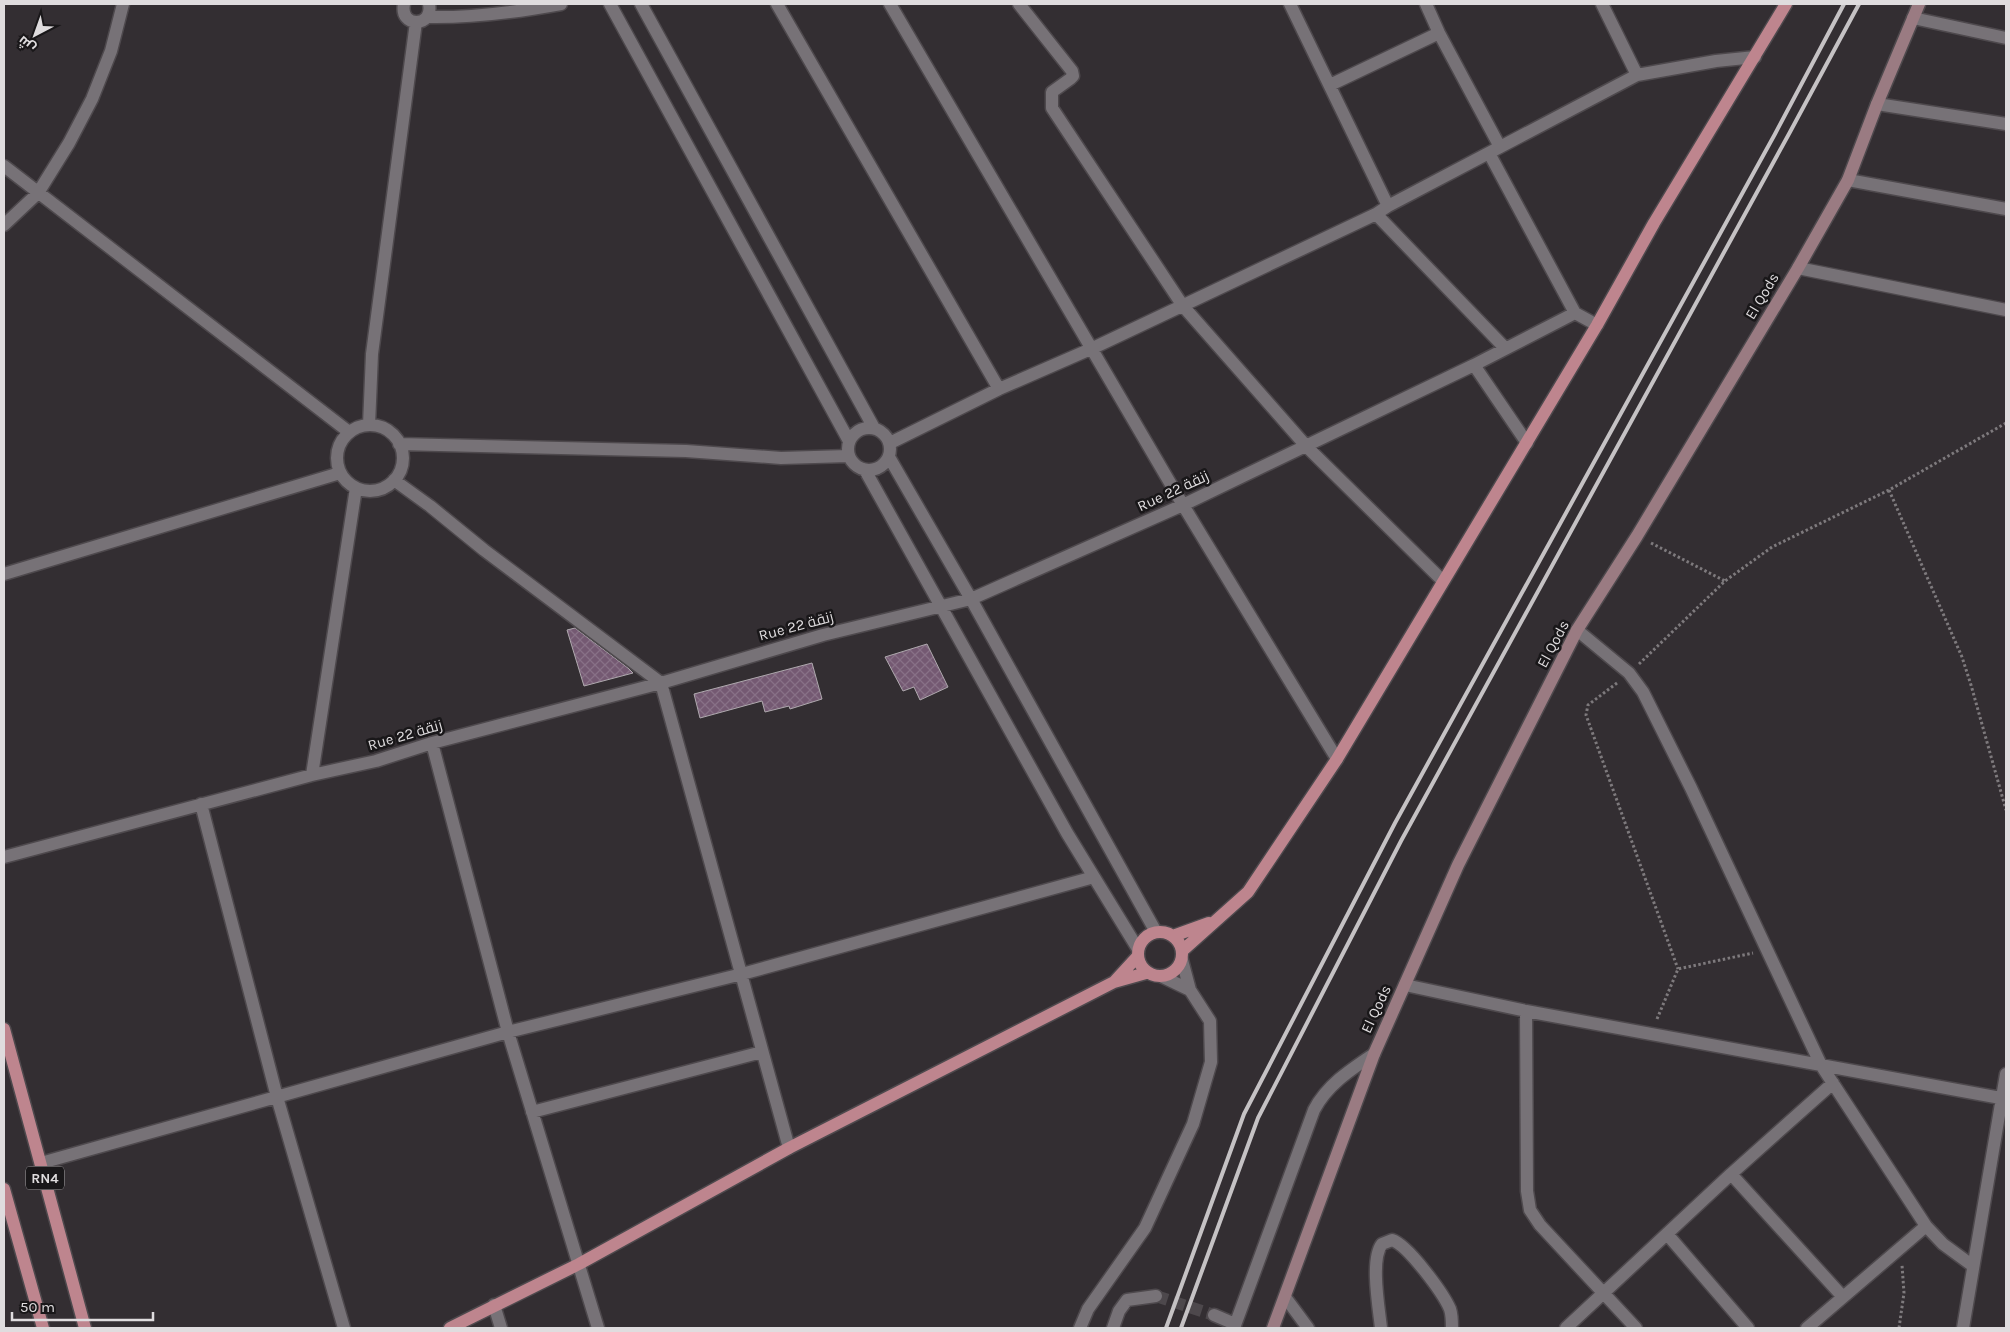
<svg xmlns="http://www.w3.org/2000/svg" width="2010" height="1332" font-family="Karla,Cairo,sans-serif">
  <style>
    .building { fill: url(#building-cross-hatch); stroke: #afa9ae }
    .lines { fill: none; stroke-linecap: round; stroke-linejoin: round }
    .street-tunnel { stroke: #4d484c; stroke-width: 12; stroke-dasharray: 12 6; stroke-linecap: butt }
    .street-casing { stroke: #4e494d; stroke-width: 15 }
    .secondary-casing { stroke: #4e494d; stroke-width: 15 }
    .primary-casing { stroke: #4e494d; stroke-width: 15 }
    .path { stroke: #7e7a7d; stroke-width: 3; stroke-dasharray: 2.5 2.5; stroke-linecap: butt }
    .street { stroke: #777277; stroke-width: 12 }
    .secondary { stroke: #9a7b82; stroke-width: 12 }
    .primary { stroke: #be858e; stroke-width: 12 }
    .rail { stroke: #c5c2c4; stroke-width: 4 }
    .labels { text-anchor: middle; stroke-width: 5; stroke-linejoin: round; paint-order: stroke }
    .shield { fill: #191719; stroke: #a4a1a3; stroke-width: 1 }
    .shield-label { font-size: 14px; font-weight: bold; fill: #dfdcde }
    .street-label { font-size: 15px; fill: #dfdcde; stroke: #191719 }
  </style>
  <defs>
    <pattern id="building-cross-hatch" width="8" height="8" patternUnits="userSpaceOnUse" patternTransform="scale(1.25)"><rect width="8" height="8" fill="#745972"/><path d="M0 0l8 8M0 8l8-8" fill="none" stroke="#877086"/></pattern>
  </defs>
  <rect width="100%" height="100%" fill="#332e32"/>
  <!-- building -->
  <path class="building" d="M575 628 628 668 633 673 584 686 567 630Z
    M927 644 948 687 920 700 914 687 903 691 885 657Z
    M812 663 822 699 790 709 789 706 765 712 762 701 700 718 694 694Z"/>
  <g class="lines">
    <!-- street-tunnel -->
    <path class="street-tunnel" d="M1156 1296 1214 1315"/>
    <defs>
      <path id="street" d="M404 4C399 28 434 28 429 4
        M610 4 849 441
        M641 4 874 428
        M777 4 999 389
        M890 4 1183 505 1337 759
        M1019 4 1072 71 1073 76 1070 79 1052 92V108L1183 306 1307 447 1443 581
        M1290 4 1388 206
        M1426 4 1439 33 1500 147
        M1602 4 1637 75
        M427 17C472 18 517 12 561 4
        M1913 18 2006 38
        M1330 85 1439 33
        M1877 104 2006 124
        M1489 153 1575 313 1597 325
        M4 166 349 432
        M1848 180 2006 209
        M1376 214 1505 348
        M4 225 38 193 69 143 92 99 111 51 123 4
        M1798 268 2006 310
        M1474 365 1575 313
        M369 425 372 354 416 22
        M337 458a33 33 0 1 1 66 0a33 33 0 1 1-66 0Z
        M848 449a21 21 0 1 1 42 0a21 21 0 1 1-42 0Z
        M890 443 999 389 1093 348 1376 214 1388 206 1637 75 1716 61 1755 57
        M399 444 686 451 781 458 848 456
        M889 457 971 599 1156 932
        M865 470 1067 833 1138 949
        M394 480 430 506 484 550 661 683 789 1148
        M4 574 340 473
        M1577 630 1629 673 1643 692 1691 788 1821 1065 1926 1226 1943 1244 1973 1266
        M432 743 508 1032 598 1328
        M312 775 356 488
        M201 804 277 1097 344 1328
        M4 857 312 775 376 761 432 743 661 683 823 635 971 599 1183 505 1474 365 1527 443
        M1163 977 1190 990 1182 960
        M1405 985 1526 1011 2006 1099
        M1526 1011 1527 1191 1530 1210 1540 1225 1636 1328
        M532 1112 762 1052
        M41 1163 508 1032 742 974 1094 877
        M1731 1174 1843 1297
        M1667 1234 1748 1328
        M1285 1297 1308 1328
        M494 1305 501 1328
        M1214 1315 1235 1324
        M1080 1328 1088 1309 1145 1228 1193 1124 1211 1062 1210 1021 1190 990
        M1113 1328 1119 1311 1127 1300 1156 1296
        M1234 1328 1314 1110C1327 1085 1350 1070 1374 1054
        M1381 1328C1379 1309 1370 1259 1382 1244L1392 1240C1408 1245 1443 1293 1450 1309 1452 1315 1452 1321 1452 1328
        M1566 1328 1731 1174 1833 1083
        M1807 1328 1926 1226
        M1963 1328 2006 1074"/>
      <path id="secondary" d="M1273 1328 1374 1054 1458 865 1577 630 1637 536 1798 268 1848 180 1877 104 1919 4"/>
      <path id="primary" d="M1138 954a22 22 0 1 1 44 0a22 22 0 1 1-44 0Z
        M1173 936 1209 923
        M1182 951 1248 892 1337 759 1597 325 1654 223 1786 4
        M1115 981 1137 957
        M4 1029 85 1328
        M4 1189 43 1328
        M450 1328 579 1264 789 1148 1114 982 1146 973"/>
    </defs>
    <!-- street casing -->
    <use href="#street" class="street-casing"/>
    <!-- secondary casing -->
    <use href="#secondary" class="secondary-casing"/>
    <!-- primary casing -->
    <use href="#primary" class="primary-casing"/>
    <!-- path -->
    <path class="path" d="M1889 490 1962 657 1971 685 2006 810
      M1651 543 1725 581
      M1639 664 1725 581 1772 547 1889 490 2006 423
      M1617 683 1588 705 1586 715 1678 969
      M1657 1019 1678 969 1753 953
      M1899 1328 1904 1293 1902 1265"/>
    <!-- street -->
    <use href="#street" class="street"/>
    <!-- secondary -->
    <use href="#secondary" class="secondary"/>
    <!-- primary -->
    <use href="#primary" class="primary"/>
    <!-- rail -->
    <path class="rail" d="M1166 1328 1244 1114 1395 823 1775 134 1844 4
      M1181 1328 1258 1118 1401 841 1790 132 1859 4"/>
  </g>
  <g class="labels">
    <!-- shield labels -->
    <rect class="shield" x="26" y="1166.5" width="38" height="23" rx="4"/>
    <g class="shield-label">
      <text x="45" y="1183">RN4</text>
    </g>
    <!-- street labels -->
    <g class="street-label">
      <text transform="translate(1762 296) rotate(-59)" y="5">El Qods</text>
      <text transform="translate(1173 491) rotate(-25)" y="5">Rue 22 زنقة</text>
      <text transform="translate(796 626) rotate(-15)" y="5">Rue 22 زنقة</text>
      <text transform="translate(1553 644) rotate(-62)" y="5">El Qods</text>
      <text transform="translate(405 735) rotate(-16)" y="5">Rue 22 زنقة</text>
      <text transform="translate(1376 1009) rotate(-65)" y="5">El Qods</text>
    </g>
  </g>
  <!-- border -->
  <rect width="2010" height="1332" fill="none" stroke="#dfdcde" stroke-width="10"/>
  <!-- north arrow -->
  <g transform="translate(35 35) rotate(221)" stroke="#191719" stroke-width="4" paint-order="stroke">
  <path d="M0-4L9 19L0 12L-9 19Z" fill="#dfdcde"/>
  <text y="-8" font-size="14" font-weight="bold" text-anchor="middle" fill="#dfdcde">ش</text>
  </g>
  <!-- scale -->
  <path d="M12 1312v8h141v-8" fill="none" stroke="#dfdcde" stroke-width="2.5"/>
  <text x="20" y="1312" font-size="15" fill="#dfdcde" stroke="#191719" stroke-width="4" paint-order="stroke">50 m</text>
</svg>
